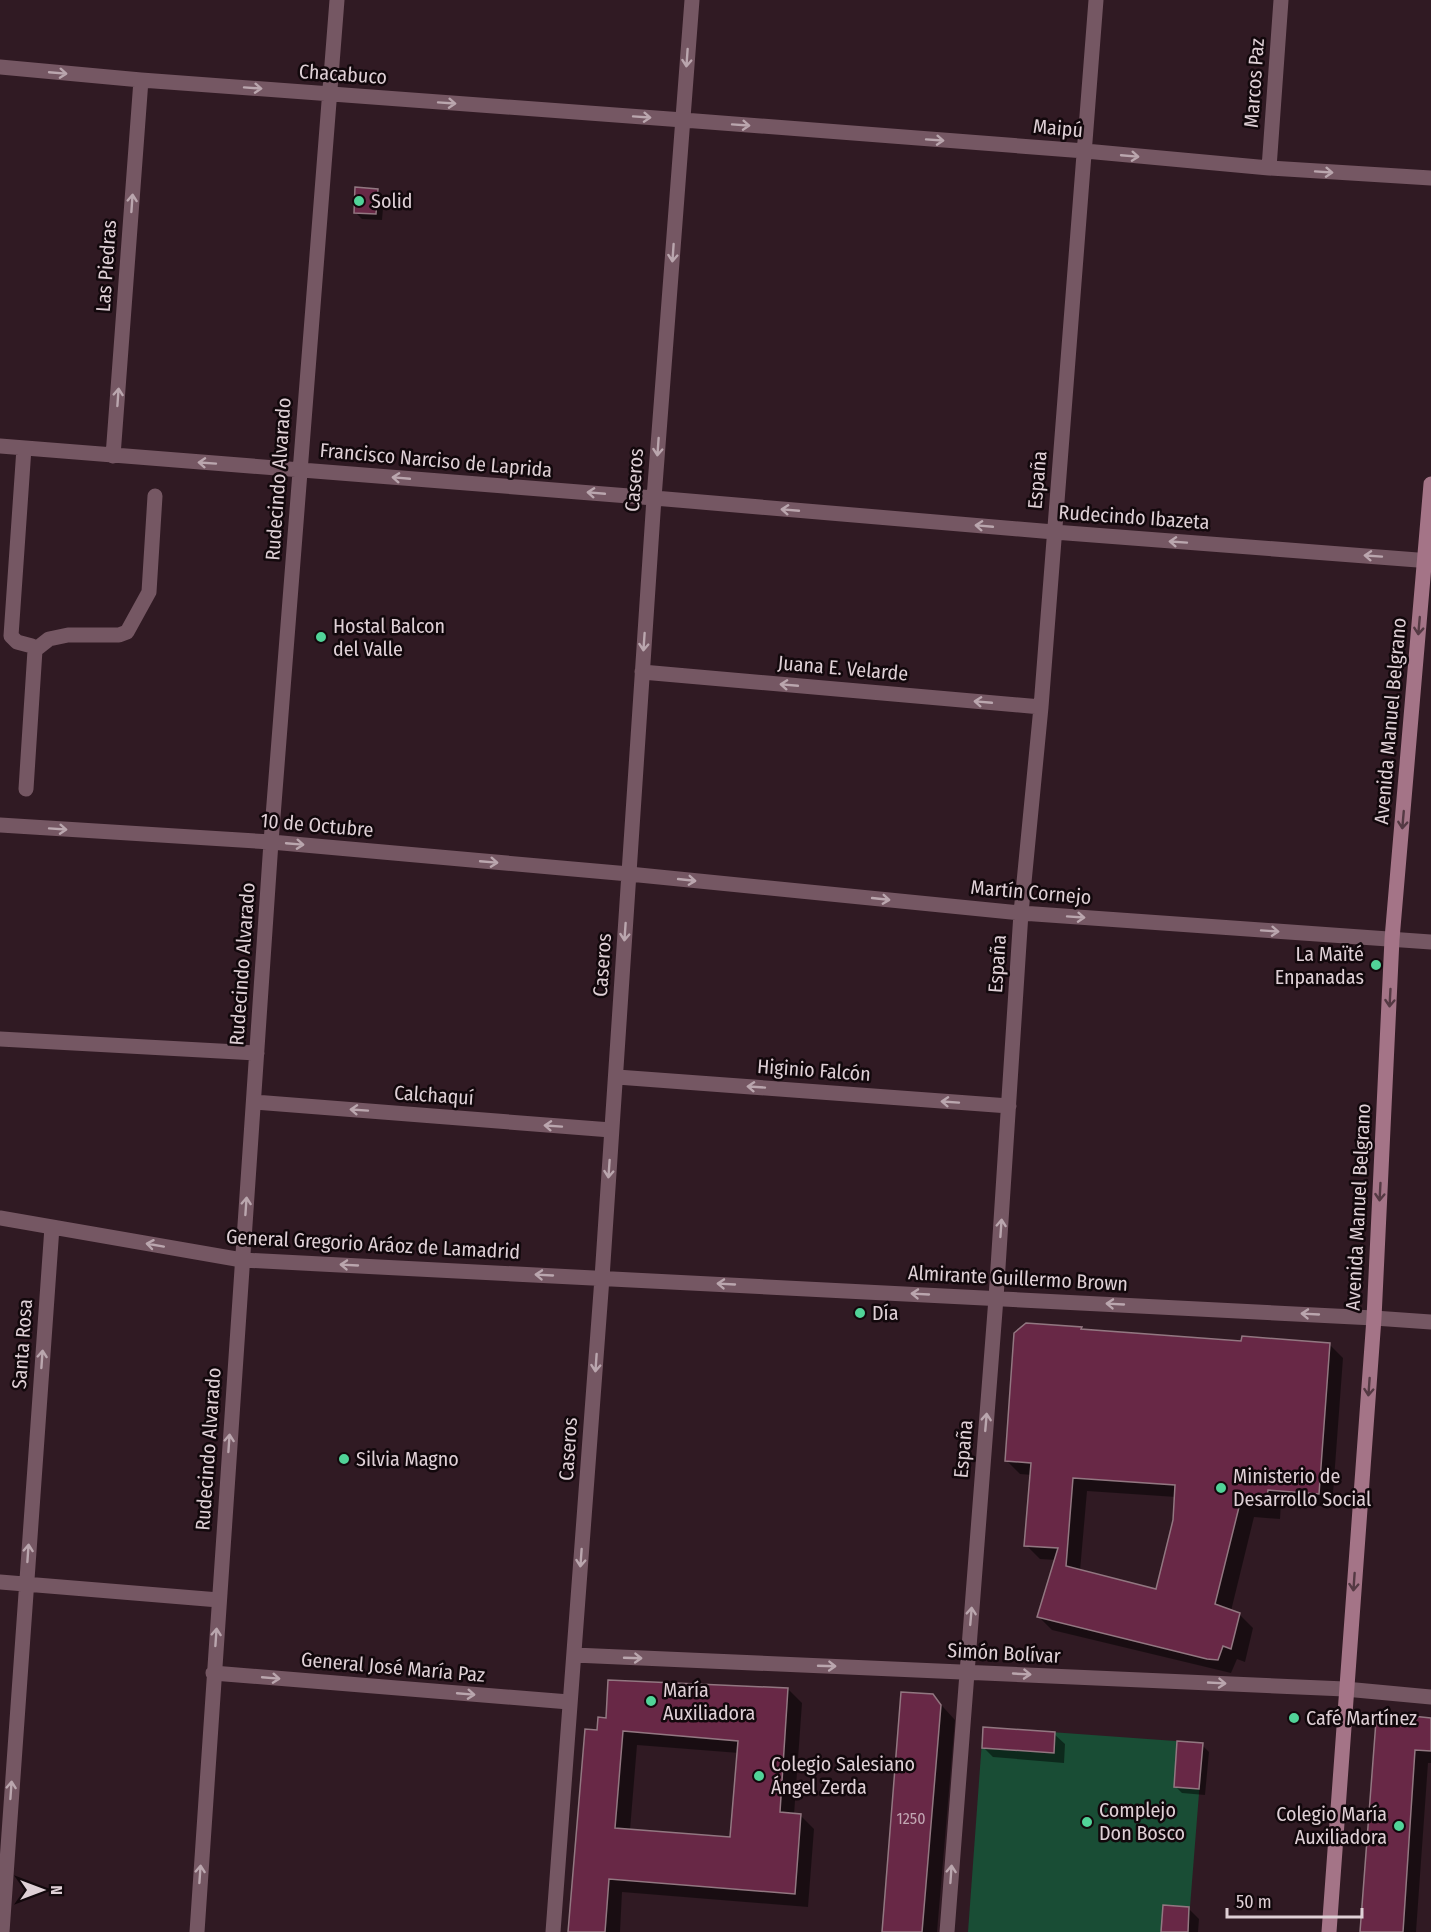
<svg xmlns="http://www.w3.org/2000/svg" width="1431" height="1932" font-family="'Fira Sans Condensed',sans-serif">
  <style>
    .green { fill: #194d35 }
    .shadow { fill: #0007; fill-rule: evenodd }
    .building { fill: #682846; stroke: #927781; stroke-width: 1.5; fill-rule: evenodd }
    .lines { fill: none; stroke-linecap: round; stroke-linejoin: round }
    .street { stroke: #755763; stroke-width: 15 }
    .secondary { stroke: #a47487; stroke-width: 15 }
    .oneway { stroke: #baa6ae }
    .oneway2 { stroke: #543943 }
    .poi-dot { fill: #51d398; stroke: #12080c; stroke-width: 2 }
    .labels { text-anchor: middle; stroke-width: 5; stroke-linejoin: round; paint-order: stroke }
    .number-label { font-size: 16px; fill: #c1a6b2 }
    .street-label { font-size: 20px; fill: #dfd0d6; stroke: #12080c }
    .poi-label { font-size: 20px; fill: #dfd0d6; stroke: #12080c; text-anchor: start }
  </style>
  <rect width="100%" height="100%" fill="#301a23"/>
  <!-- green -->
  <path class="green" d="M983 1727 1203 1743 1188 1932H968Z"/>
  <!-- shadow -->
  <path class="shadow" d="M377 190 384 197 382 220 362 219 355 212Z
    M1081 1328 1084 1331 1243 1343 1329 1344 1343 1358 1332 1507 1281 1503 1280 1519 1254 1517 1231 1611 1239 1614 1253 1628 1245 1662 1237 1659 1231 1673 1052 1630 1038 1616 1056 1560 1040 1559 1026 1545 1032 1475 1020 1474 1006 1460ZM1087 1491 1176 1497 1174 1521 1157 1591 1080 1571Z
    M788 1689 802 1703 794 1815H800L814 1829 808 1907 622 1892 620 1932H569L598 1731 608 1720ZM637 1745 739 1753 732 1839 630 1830Z
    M933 1696 955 1720 937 1932H884Z
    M1431 1719V1763H1428L1416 1932H1362L1377 1721Z
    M1054 1734 1065 1744 1064 1763 993 1757 983 1747Z
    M1202 1745 1209 1752 1205 1795 1182 1793 1175 1786Z
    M1189 1909 1199 1919 1198 1932H1163Z"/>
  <!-- building -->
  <path class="building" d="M355 187 378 189 376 214 354 213Z
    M1026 1323 1082 1327 1081 1329 1241 1341 1242 1336 1330 1343 1319 1494 1268 1490 1266 1505 1240 1503 1215 1604 1240 1613 1231 1649 1223 1646 1218 1660 1207 1659 1037 1617 1058 1548 1024 1546 1031 1463 1005 1461 1014 1333ZM1073 1478 1175 1485 1173 1520 1156 1589 1066 1566Z
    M608 1680 788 1688 780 1812 801 1814 795 1894 609 1879 605 1932H568L585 1729 597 1730 598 1717 606 1718ZM623 1731 738 1741 730 1837 615 1828Z
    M901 1692 933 1694 941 1705 922 1932H882Z
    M1384 1713 1431 1718V1751L1415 1750 1403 1932H1360L1376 1721Z
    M983 1727 1055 1732 1054 1753 982 1748Z
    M1177 1741 1203 1743 1199 1789 1174 1787Z
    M1163 1905 1189 1907 1188 1932H1161Z"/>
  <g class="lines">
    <!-- street -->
    <path class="street" d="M0 67 141 80 683 120 1085 151 1269 168 1431 178
      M1269 168 1281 0
      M0 446 654 498 1054 532 1431 561
      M24 448 11 636 17 642 32 646 35 650 26 789
      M113 456 141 80
      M35 650 49 639 68 635H119L127 632 149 592 155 496
      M642 672 1041 707
      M0 825 271 842 629 874 1021 913 1431 942
      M0 1039 257 1053
      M617 1077 1009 1106
      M254 1102 611 1130
      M0 1218 242 1260 1374 1318 1431 1322
      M0 1582 219 1600
      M574 1655 1345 1689 1431 1697
      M213 1673 569 1702
      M2 1932 52 1227
      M197 1932 271 842 337 0
      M553 1932 602 1278 654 498 692 0
      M947 1932 996 1298 1021 913 1041 707 1096 0"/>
    <!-- secondary -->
    <path class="secondary" d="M1329 1932 1374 1318 1392 939 1431 484"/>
  </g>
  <!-- one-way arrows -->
  <defs><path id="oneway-shaft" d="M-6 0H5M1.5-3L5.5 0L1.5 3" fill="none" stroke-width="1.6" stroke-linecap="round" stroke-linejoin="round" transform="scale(1.5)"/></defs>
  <g class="oneway">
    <use href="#oneway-shaft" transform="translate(687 58) rotate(94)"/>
    <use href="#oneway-shaft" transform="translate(58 73) rotate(5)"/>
    <use href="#oneway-shaft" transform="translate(253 88) rotate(4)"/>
    <use href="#oneway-shaft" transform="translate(447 103) rotate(4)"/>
    <use href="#oneway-shaft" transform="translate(642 117) rotate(4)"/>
    <use href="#oneway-shaft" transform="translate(741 125) rotate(4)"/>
    <use href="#oneway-shaft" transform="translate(935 140) rotate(4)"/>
    <use href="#oneway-shaft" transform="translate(1130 156) rotate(5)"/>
    <use href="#oneway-shaft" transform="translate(1324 172) rotate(4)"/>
    <use href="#oneway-shaft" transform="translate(132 203) rotate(-86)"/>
    <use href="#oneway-shaft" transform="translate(673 253) rotate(94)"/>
    <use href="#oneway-shaft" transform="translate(118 397) rotate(-86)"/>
    <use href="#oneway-shaft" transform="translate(658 447) rotate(94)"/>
    <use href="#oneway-shaft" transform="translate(207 463) rotate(-176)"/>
    <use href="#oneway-shaft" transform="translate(401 478) rotate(-175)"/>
    <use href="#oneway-shaft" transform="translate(596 493) rotate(-175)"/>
    <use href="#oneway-shaft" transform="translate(790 510) rotate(-175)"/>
    <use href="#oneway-shaft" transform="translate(984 526) rotate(-175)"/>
    <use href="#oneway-shaft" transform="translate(1178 542) rotate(-176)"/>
    <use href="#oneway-shaft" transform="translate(1373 556) rotate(-176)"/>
    <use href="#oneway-shaft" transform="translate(644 642) rotate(94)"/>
    <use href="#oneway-shaft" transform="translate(789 685) rotate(-175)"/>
    <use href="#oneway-shaft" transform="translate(983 702) rotate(-175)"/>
    <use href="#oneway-shaft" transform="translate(58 829) rotate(4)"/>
    <use href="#oneway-shaft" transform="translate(295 844) rotate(5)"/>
    <use href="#oneway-shaft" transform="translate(489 862) rotate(5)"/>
    <use href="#oneway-shaft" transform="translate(687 880) rotate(6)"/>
    <use href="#oneway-shaft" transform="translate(881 899) rotate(6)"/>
    <use href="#oneway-shaft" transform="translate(1076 917) rotate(4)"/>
    <use href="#oneway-shaft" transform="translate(1270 931) rotate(4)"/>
    <use href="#oneway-shaft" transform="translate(625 932) rotate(94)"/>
    <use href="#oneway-shaft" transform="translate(756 1087) rotate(-176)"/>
    <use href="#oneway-shaft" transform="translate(950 1102) rotate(-176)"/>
    <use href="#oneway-shaft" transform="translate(359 1110) rotate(-176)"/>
    <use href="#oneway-shaft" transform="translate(553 1126) rotate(-176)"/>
    <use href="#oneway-shaft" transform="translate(609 1169) rotate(94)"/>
    <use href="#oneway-shaft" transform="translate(246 1206) rotate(-86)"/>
    <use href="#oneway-shaft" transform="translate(1001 1228) rotate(-86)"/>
    <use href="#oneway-shaft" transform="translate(155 1245) rotate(-170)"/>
    <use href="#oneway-shaft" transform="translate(349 1265) rotate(-177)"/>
    <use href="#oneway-shaft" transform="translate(544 1275) rotate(-177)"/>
    <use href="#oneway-shaft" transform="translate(726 1284) rotate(-177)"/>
    <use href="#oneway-shaft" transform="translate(920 1294) rotate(-177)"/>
    <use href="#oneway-shaft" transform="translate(1115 1304) rotate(-177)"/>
    <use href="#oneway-shaft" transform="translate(1310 1314) rotate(-177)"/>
    <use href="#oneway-shaft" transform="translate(42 1359) rotate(-86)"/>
    <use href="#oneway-shaft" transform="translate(596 1363) rotate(94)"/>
    <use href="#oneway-shaft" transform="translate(986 1422) rotate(-85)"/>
    <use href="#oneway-shaft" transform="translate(229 1443) rotate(-86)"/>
    <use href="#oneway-shaft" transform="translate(28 1553) rotate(-86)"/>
    <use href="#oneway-shaft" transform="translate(581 1558) rotate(94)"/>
    <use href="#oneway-shaft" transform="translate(971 1616) rotate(-85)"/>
    <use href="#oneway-shaft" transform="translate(216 1637) rotate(-86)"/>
    <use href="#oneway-shaft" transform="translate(633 1658) rotate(2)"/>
    <use href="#oneway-shaft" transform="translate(827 1666) rotate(2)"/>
    <use href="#oneway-shaft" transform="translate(1022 1674) rotate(3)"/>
    <use href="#oneway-shaft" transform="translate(271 1678) rotate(5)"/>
    <use href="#oneway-shaft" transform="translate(1217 1683) rotate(3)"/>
    <use href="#oneway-shaft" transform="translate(466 1694) rotate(5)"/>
    <use href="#oneway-shaft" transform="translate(11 1790) rotate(-86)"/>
    <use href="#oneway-shaft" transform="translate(200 1874) rotate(-86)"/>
    <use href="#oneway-shaft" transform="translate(951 1874) rotate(-86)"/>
  </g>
  <g class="oneway2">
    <use href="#oneway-shaft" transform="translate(1419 626) rotate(95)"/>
    <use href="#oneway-shaft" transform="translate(1403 820) rotate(95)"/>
    <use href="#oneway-shaft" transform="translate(1390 998) rotate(93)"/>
    <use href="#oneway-shaft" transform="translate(1380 1192) rotate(93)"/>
    <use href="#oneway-shaft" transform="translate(1369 1387) rotate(94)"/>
    <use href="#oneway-shaft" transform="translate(1354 1582) rotate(94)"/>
  </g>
  <!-- markers -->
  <g class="poi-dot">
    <circle cx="359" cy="201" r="6"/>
    <circle cx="321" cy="637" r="6"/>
    <circle cx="1376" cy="965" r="6"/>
    <circle cx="860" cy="1313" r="6"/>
    <circle cx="344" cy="1459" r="6"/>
    <circle cx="1221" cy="1488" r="6"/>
    <circle cx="651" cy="1701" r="6"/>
    <circle cx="1294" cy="1718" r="6"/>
    <circle cx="759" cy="1776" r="6"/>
    <circle cx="1087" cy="1822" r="6"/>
    <circle cx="1399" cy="1826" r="6"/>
  </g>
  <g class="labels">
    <!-- number labels -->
    <g class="number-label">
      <text x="911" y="1824">1250</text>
    </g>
    <!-- street labels -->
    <g class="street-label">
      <text transform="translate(343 74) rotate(4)" y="7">Chacabuco</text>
      <text transform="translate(1254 83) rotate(-86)" y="7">Marcos Paz</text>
      <text transform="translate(1058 128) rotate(5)" y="7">Maipú</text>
      <text transform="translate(106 266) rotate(-86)" y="7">Las Piedras</text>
      <text transform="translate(436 460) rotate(5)" y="7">Francisco Narciso de Laprida</text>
      <text transform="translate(278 479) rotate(-86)" y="7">Rudecindo Alvarado</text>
      <text transform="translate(634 480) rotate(-86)" y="7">Caseros</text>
      <text transform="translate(1037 480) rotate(-85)" y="7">España</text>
      <text transform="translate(1134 517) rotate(4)" y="7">Rudecindo Ibazeta</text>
      <text transform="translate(843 668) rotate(5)" y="7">Juana E. Velarde</text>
      <text transform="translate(1390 721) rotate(-85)" y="7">Avenida Manuel Belgrano</text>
      <text transform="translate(317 825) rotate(5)" y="7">10 de Octubre</text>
      <text transform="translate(1031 892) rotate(5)" y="7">Martín Cornejo</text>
      <text transform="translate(242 964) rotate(-86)" y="7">Rudecindo Alvarado</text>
      <text transform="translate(997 964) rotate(-86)" y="7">España</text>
      <text transform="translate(602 965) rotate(-86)" y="7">Caseros</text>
      <text transform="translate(814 1070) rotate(4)" y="7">Higinio Falcón</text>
      <text transform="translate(434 1095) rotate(4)" y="7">Calchaquí</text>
      <text transform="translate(1358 1207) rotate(-87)" y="7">Avenida Manuel Belgrano</text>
      <text transform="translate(373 1244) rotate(3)" y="7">General Gregorio Aráoz de Lamadrid</text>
      <text transform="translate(1018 1278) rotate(3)" y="7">Almirante Guillermo Brown</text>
      <text transform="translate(22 1344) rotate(-86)" y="7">Santa Rosa</text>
      <text transform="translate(208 1449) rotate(-86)" y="7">Rudecindo Alvarado</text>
      <text transform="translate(568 1449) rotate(-86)" y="7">Caseros</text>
      <text transform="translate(963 1449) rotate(-85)" y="7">España</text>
      <text transform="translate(1004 1653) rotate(3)" y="7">Simón Bolívar</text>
      <text transform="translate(393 1667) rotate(5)" y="7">General José María Paz</text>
    </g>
    <!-- poi labels -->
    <g class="poi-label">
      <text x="371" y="208">Solid</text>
      <text x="333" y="633">Hostal Balcon<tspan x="333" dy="23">del Valle</tspan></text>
      <text x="1364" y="961" text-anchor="end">La Maïté<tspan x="1364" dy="23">Enpanadas</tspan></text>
      <text x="872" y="1320">Día</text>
      <text x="356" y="1466">Silvia Magno</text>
      <text x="1233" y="1483">Ministerio de<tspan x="1233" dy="23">Desarrollo Social</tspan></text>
      <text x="663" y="1697">María<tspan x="663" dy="23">Auxiliadora</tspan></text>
      <text x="1306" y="1725">Café Martínez</text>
      <text x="771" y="1771">Colegio Salesiano<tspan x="771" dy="23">Ángel Zerda</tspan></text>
      <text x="1099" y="1817">Complejo<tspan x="1099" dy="23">Don Bosco</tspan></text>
      <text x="1387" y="1821" text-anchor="end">Colegio María<tspan x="1387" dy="23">Auxiliadora</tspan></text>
    </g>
  </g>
  <!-- north arrow -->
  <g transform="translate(42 1890) rotate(90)" stroke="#12080c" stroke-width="4.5" paint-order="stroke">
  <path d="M0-4.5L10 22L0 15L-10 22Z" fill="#dfd0d6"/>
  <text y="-9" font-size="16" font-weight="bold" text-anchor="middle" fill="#dfd0d6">N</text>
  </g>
  <!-- scale -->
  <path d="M1227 1908v9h135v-9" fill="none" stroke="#dfd0d6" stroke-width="3"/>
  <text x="1236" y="1908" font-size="18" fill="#dfd0d6" stroke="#12080c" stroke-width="4.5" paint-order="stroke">50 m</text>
</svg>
